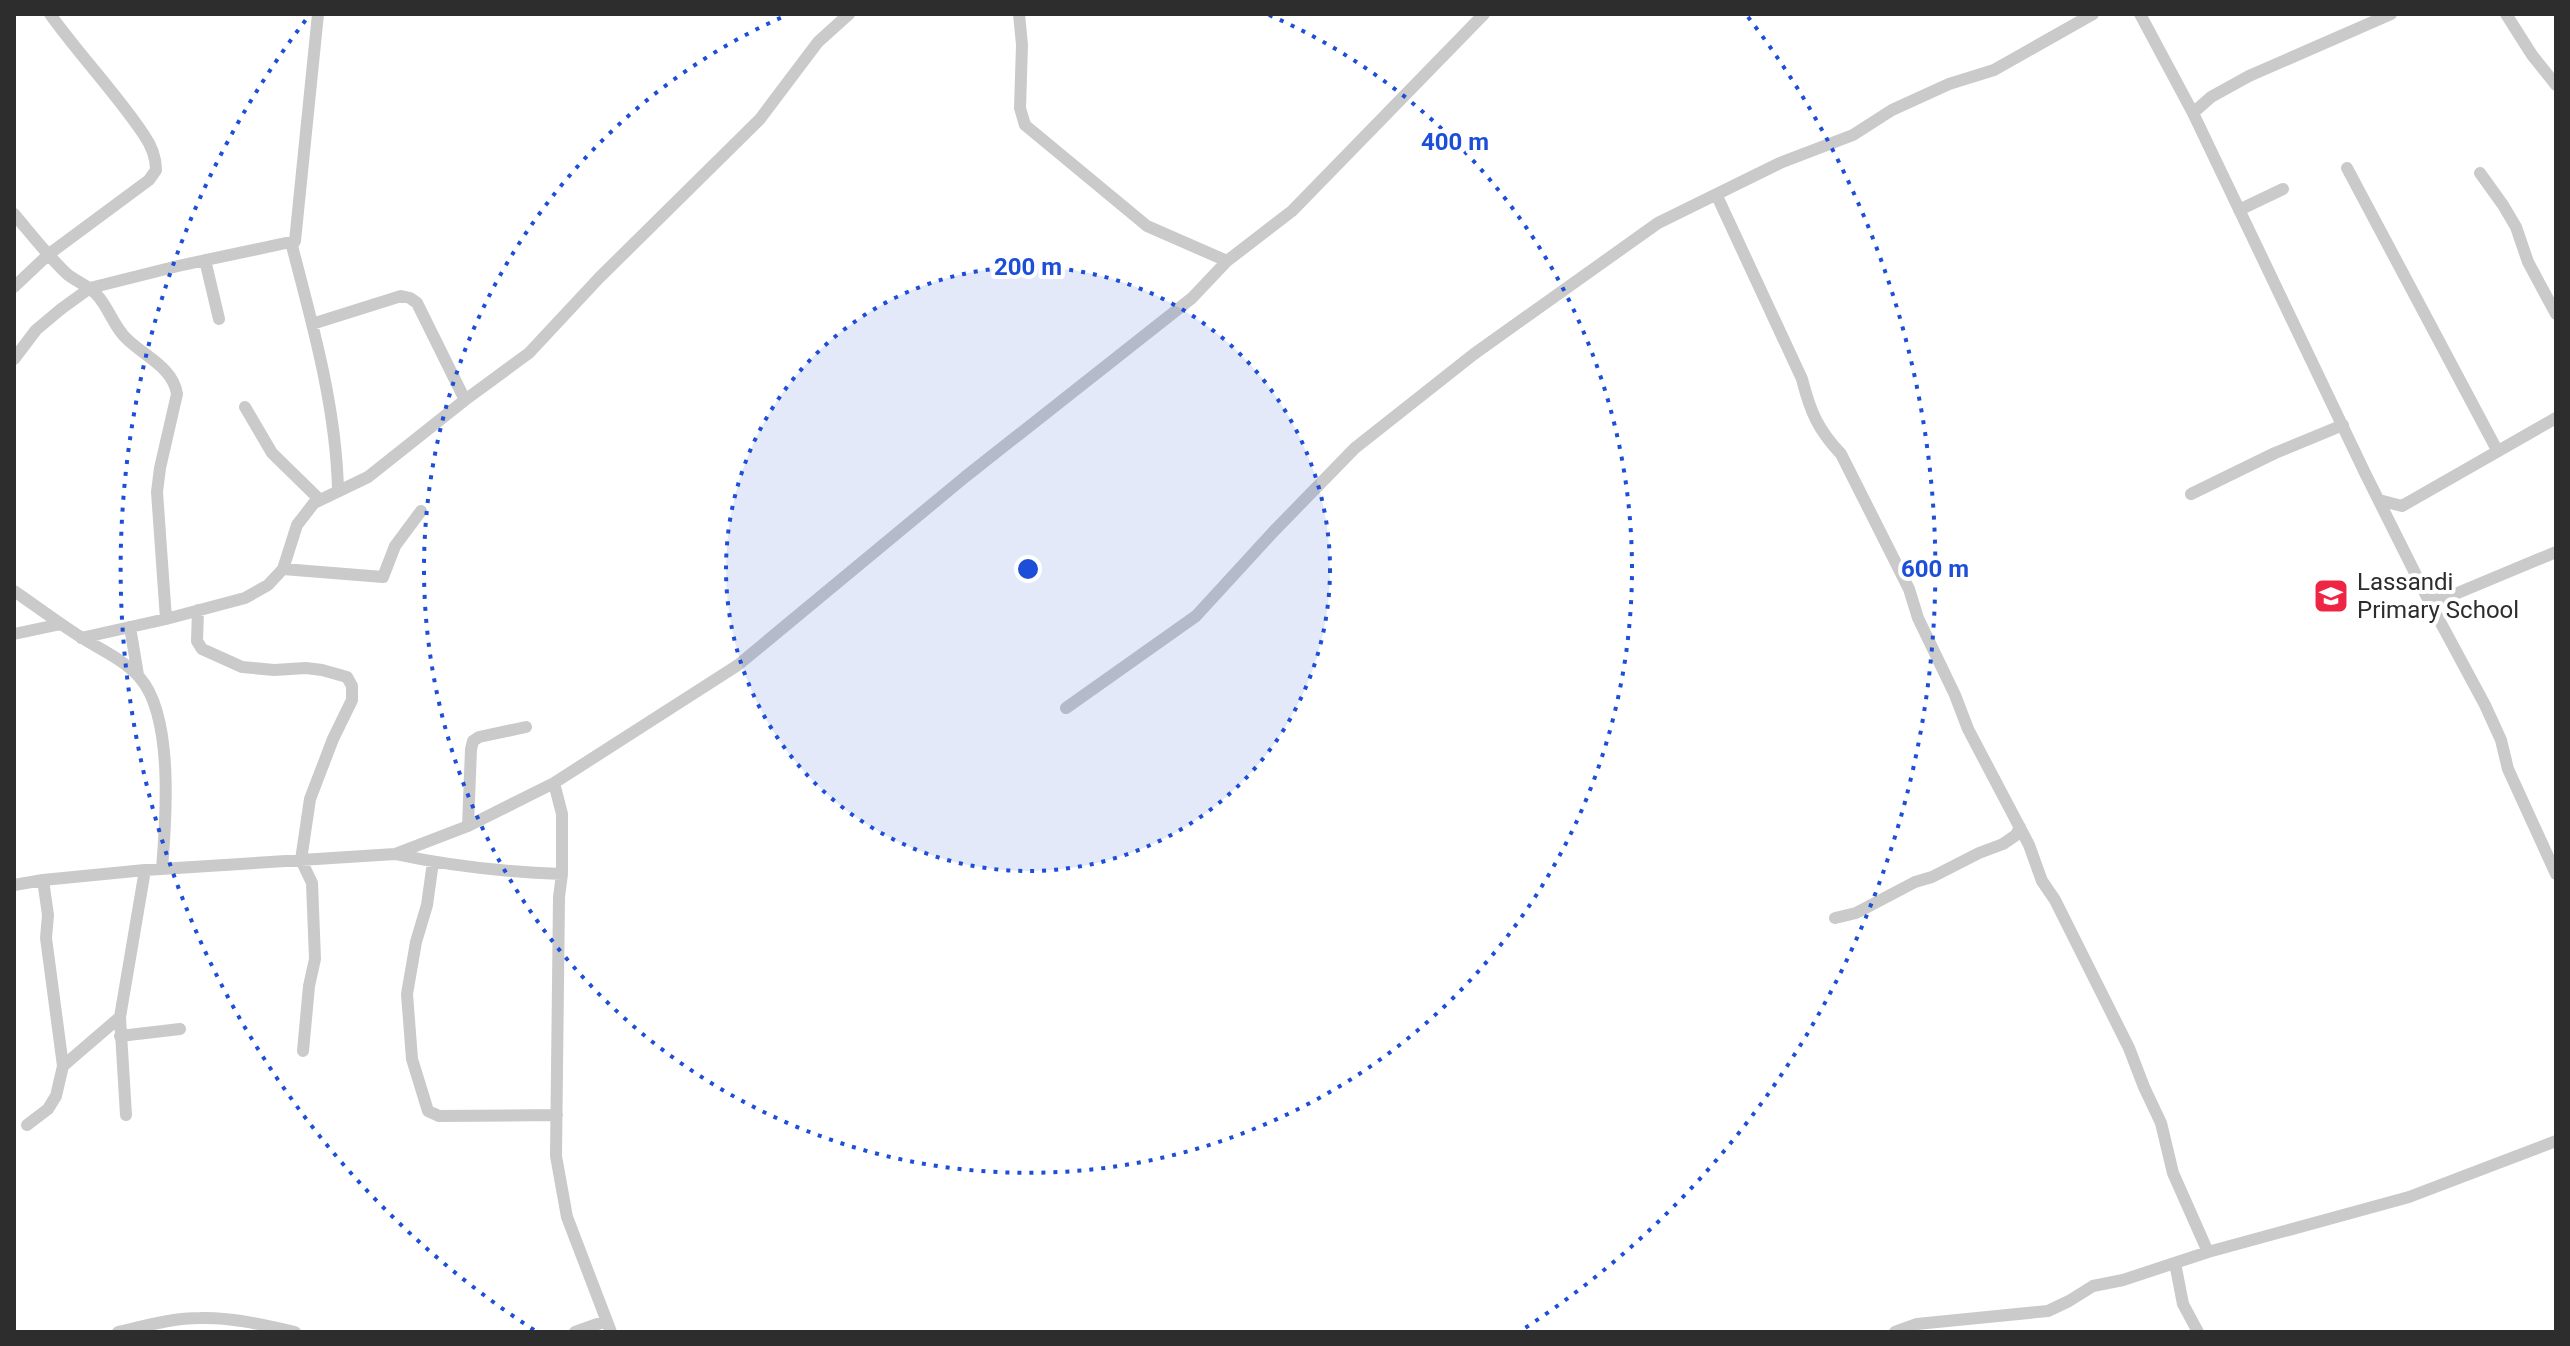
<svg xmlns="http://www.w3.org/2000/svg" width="2570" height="1346" font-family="Roboto,sans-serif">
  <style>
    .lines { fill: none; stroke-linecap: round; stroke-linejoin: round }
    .minor { stroke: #cacaca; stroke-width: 12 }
    .ring { fill: none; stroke: #1d4ed8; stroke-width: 4; stroke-dasharray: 4 8 }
    .labels { text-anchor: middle; stroke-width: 8; stroke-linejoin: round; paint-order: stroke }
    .poi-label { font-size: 24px; fill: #2d2d2d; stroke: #fff; text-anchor: start }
    .centre { fill: #1d4ed8; stroke: #fff; stroke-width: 4 }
    .ring-label { font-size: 24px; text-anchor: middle; font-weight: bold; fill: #1d4ed8; stroke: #fff; stroke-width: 8; stroke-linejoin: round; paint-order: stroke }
  </style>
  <rect width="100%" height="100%" fill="#fff"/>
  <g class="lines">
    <!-- minor -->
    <path class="minor" d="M318 14 295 241 292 246C313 326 336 407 338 490
      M1019 14 1022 45 1020 108 1025 125 1147 226 1227 261
      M2140 14 2193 113 2365 473 2429 601 2485 705 2501 740 2508 769 2556 874
      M2506 14 2532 55 2556 85
      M2193 113 2211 97 2249 76 2391 14
      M2347 168 2497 450
      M2480 173 2503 205 2516 227 2528 262 2556 314
      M1717 196 1802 379C1810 411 1818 430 1841 454L1909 589 1918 618 1955 695 1968 729 2029 845 2042 881 2055 900 2129 1048 2144 1087 2161 1123 2173 1173 2208 1252
      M2239 210 2283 189
      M14 214C31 234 48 256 67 274 77 282 89 286 97 295 108 307 113 324 124 336 141 355 173 366 177 394L160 468 157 492 166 619
      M205 260 219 319
      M14 287 49 254 149 180 156 170C156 158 151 145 144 135 116 93 80 56 50 14
      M312 324 401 296 410 298 417 303 465 400
      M14 359 36 330 61 309 90 288 178 266 295 241
      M245 407 272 453 320 500
      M2191 494 2275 453 2343 425
      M2379 500 2402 506 2556 418
      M283 569 383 577 395 546 421 511
      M14 591C36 606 57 622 79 636 99 649 125 660 140 678 174 717 166 820 162 869
      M2429 601 2448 597 2556 552
      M198 610 197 641 202 649 242 667 274 670 306 668 322 670 347 677 352 686V700L333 739 310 799 301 860 312 883 315 959 309 986 303 1051
      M130 627 138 675
      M14 634 61 624
      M81 638 166 619 245 598 268 585 283 569 297 525 314 503 368 477 465 400 529 353 599 278 760 119 818 42 849 14
      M1066 708 1196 616 1274 531 1355 448 1474 354 1658 223 1780 163 1853 135 1892 110 1949 84 1994 70 2093 14
      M554 783 562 814V874
      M468 826 471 749 473 741 479 737 526 727
      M395 854C450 866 506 872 562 874L559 897 556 1156 567 1217 611 1332
      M433 862 427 905 416 942 407 994 412 1059 428 1111 439 1116 557 1115
      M43 880 48 915 46 938 63 1066
      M14 885 43 880 145 870 395 854 468 826 554 783 738 665 965 477 1192 298 1227 261 1292 211 1484 14
      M1835 918 1856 913 1915 882 1932 877 1979 853 2003 844 2016 835 2020 827
      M120 1036 180 1029
      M126 1115 120 1017 145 870
      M27 1125 48 1109 56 1096 63 1066 120 1017
      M2175 1263 2183 1304 2198 1332
      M118 1332C145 1326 172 1318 200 1318 232 1317 264 1325 295 1332
      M575 1332 606 1321
      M1895 1332 1917 1324 2048 1311 2069 1301 2093 1286 2123 1280 2208 1252 2409 1197 2556 1141"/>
  </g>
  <!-- distance rings -->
  <circle cx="1028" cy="569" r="302" fill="#1d4ed8" fill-opacity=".12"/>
  <g class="ring">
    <circle cx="1028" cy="569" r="302"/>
    <path d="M1269 15A604 604 0 1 1 787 15"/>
    <path d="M534 1330A907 907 0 0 1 308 17M1748 17A907 907 0 0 1 1522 1330"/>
  </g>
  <!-- icons -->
  <defs>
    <symbol id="school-square" viewBox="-11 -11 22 22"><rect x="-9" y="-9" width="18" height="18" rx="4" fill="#ee2644" stroke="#fff"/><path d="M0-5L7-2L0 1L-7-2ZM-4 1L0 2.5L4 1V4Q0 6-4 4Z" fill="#fff"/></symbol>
  </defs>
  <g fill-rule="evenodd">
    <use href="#school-square" x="2311" y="576" width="40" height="40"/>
  </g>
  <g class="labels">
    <!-- poi labels -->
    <g class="poi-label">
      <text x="2357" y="590">Lassandi<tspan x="2357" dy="28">Primary School</tspan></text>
    </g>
  </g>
  <circle cx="1028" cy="569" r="12" class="centre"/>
  <g class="ring-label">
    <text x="1455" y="150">400 m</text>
    <text x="1028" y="275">200 m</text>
    <text x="1935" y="577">600 m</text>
  </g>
  <!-- border -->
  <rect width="2570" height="1346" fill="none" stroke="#2d2d2d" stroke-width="32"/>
</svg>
